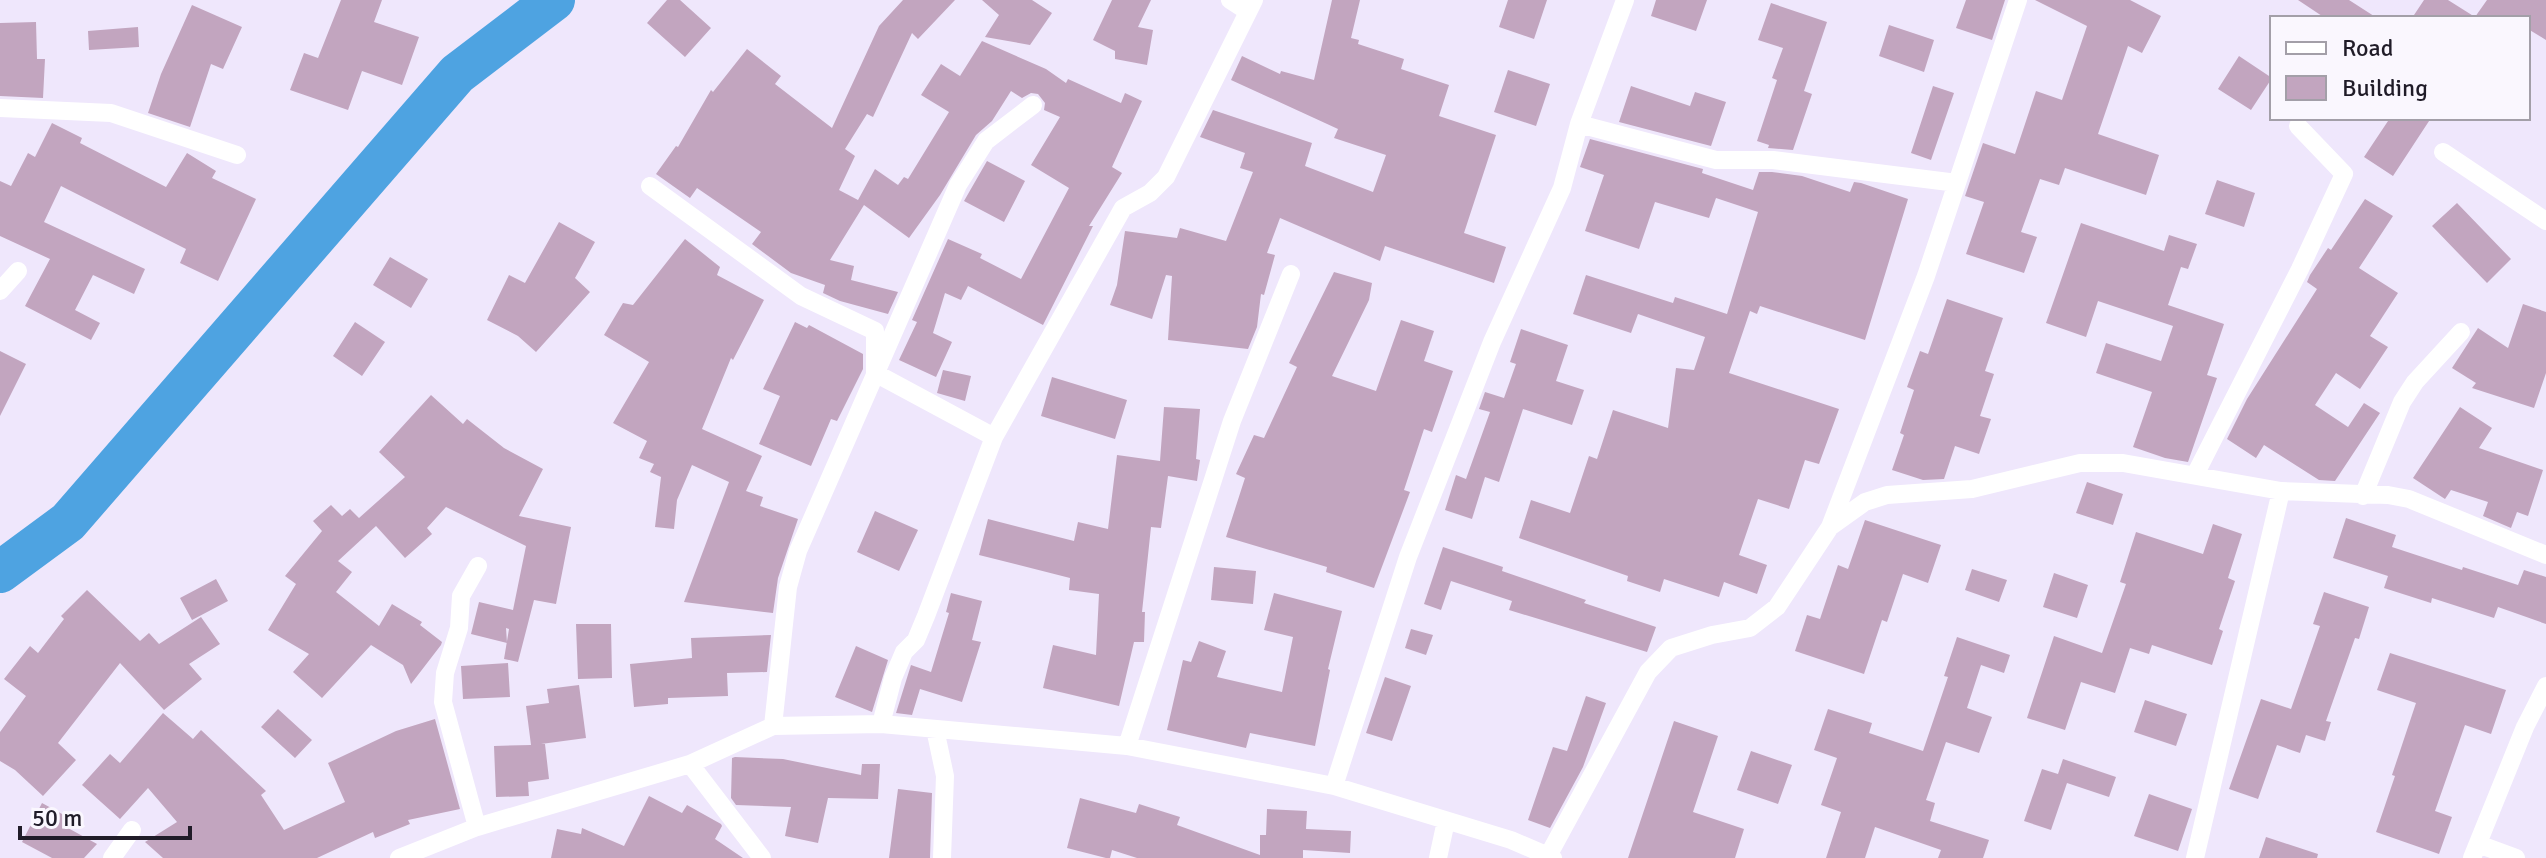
<svg xmlns="http://www.w3.org/2000/svg" width="2546" height="858" font-family="Signika,sans-serif">
  <style>
    .lines { fill: none; stroke-linecap: round; stroke-linejoin: round }
    .river { stroke: #4ea3e1; stroke-width: 42 }
    .building { fill: #c2a5bf }
    .minor { stroke: #fff; stroke-width: 18 }
  </style>
  <rect width="100%" height="100%" fill="#efe7fc"/>
  <g class="lines">
    <!-- river -->
    <path class="river" d="M0 572 68 522 457 74 554 0"/>
  </g>
  <!-- building -->
  <path class="building" d="M341 0H382L374 22 419 37 402 85 362 71 348 110 290 90 304 53 318 58Z
    M667 0H680L711 28 685 57 647 23Z
    M903 0H955L918 39 912 33 873 117 867 114 845 149 855 156 839 190 858 200 875 169 898 185 904 177 908 179 949 112 921 95 941 64 960 76 982 41 1046 69 1066 83 1068 79 1121 103 1125 93 1142 101 1112 167 1122 173 1089 226H1093L1043 325 968 286 961 300 945 293 933 333 952 342 936 377 899 360 917 322 912 320 948 239 982 254 980 258 1021 279 1069 188 1031 165 1060 117 1044 110 1045 103 1038 94 1031 93 1022 98 1011 91 992 121 976 135 940 195 909 238 864 205 830 260 854 266 851 280 898 292 888 314 840 301 823 293 825 285 791 273 752 244 761 232 697 188 690 198 656 174 676 146 678 147 711 90 713 92 747 49 781 76 775 84 832 128 879 26Z
    M982 0H1032L1052 13 1030 45 985 37 999 15Z
    M1112 0H1151L1138 27 1153 30 1147 65 1115 59V51L1093 40Z
    M1332 0H1360L1351 38 1359 40 1358 44 1404 59 1401 69 1449 85 1439 116 1496 135 1464 233 1506 247 1494 283 1385 246 1380 261 1280 218 1267 253 1275 255 1264 295 1261 294 1257 327 1248 349 1168 340 1172 276 1166 275 1152 319 1110 305 1117 285 1125 231 1177 238 1180 228 1226 241 1253 172 1240 168 1245 153 1200 137 1213 110 1312 143 1305 166 1373 192 1386 155 1334 138 1338 129 1231 80 1242 56 1280 74 1281 71 1314 80Z
    M1508 0H1547L1534 39 1499 27Z
    M1656 0H1707L1696 31 1651 16Z
    M1966 0H2005L1992 40 1956 28Z
    M2035 0H2130L2161 16 2142 53 2128 46 2098 134 2159 155 2146 195 2065 168 2059 185 2040 179 2021 232 2037 237 2024 273 1966 254 1984 202 1965 196 1983 143 2015 154 2036 91 2062 100 2087 26Z
    M2298 0H2349L2377 18H2325Z
    M2424 0H2448L2475 17 2487 0H2546V40L2528 29V18H2412Z
    M1771 3 1827 22 1804 91 1812 94 1793 150 1768 148 1769 145 1757 141 1777 80 1772 78 1783 48 1758 40Z
    M192 5 242 27 223 69 211 64 190 127 148 113 161 74Z
    M36 22 37 59H45L43 98 0 96V23Z
    M1889 25 1934 40 1924 72 1879 56Z
    M138 27 139 47 89 50 88 31Z
    M2239 56 2272 78 2251 110 2218 89Z
    M1508 70 1550 84 1536 126 1494 112Z
    M1631 86 1690 106 1695 92 1726 102 1711 146 1619 122Z
    M1933 86 1954 93 1931 160 1911 153Z
    M2390 118H2431L2393 176 2364 157Z
    M52 123 82 138 80 143 166 187 187 153 216 171 212 178 256 199 218 281 180 263 186 249 61 186 44 222 145 269 134 294 93 275 75 310 100 323 91 340 25 306 50 259 0 236V181L11 186 28 153 35 157Z
    M1590 139 1703 169 1702 173 1753 190 1759 172H1772L1802 176 1850 192 1854 182 1861 183 1908 199 1865 340 1760 306 1757 314 1750 311 1729 373 1839 409 1819 464 1805 460 1789 509 1758 499 1739 555 1767 565 1757 594 1724 582 1719 597 1664 579 1660 592 1627 581 1628 576 1519 538 1531 500 1570 513 1589 456 1597 459 1613 410 1668 428 1676 368 1694 370 1705 337 1638 314 1631 333 1573 314 1586 275 1673 303 1675 297 1727 314 1758 212 1716 198 1709 218 1655 202 1639 249 1585 231 1604 175 1580 167Z
    M987 161 1025 181 1004 222 964 201Z
    M2217 180 2255 193 2244 227 2205 214Z
    M2365 199 2393 216 2359 268 2398 293 2370 336 2388 347 2360 389 2336 373 2315 405 2348 427 2364 403 2380 413 2335 481 2319 480 2264 445 2256 458 2227 439 2247 399 2317 289 2307 282 2310 275 2328 248 2331 250Z
    M2457 203 2511 259 2487 283 2432 226Z
    M559 222 595 242 575 278 590 292 536 352 518 336 487 320 509 275 525 283Z
    M2081 223 2164 251 2169 235 2197 244 2188 269 2181 267 2168 305 2224 324 2207 375 2217 378 2188 462 2165 458 2133 447 2152 392 2096 373 2106 343 2161 361 2173 326 2098 301 2086 337 2046 323Z
    M685 239 720 267 717 275 764 300 733 360 731 358 702 429 762 456 746 491 763 497 760 506 798 519 778 578 773 613 684 602 729 482 692 465 677 500 674 529 655 527 661 477 650 472 654 464 639 458 647 441 613 423 649 362 604 335 623 303 633 305Z
    M390 257 428 279 411 308 373 285Z
    M1334 272 1372 283 1369 300 1332 376 1376 391 1401 320 1434 331 1424 361 1453 371 1432 432 1424 429 1404 490 1410 492 1374 588 1326 572 1327 567 1226 537 1245 478 1236 474 1254 435 1264 438 1297 367 1289 363Z
    M1947 299 2003 318 1985 371 1994 374 1980 416 1991 419 1979 454 1955 446 1944 479 1923 480 1892 470 1904 435 1900 433 1914 390 1907 387 1920 351 1928 354Z
    M2523 304 2546 312V373L2534 408 2472 388 2476 383 2452 368 2478 328 2508 348Z
    M355 322 385 342 362 376 333 356Z
    M795 322 807 328 809 325 863 354V369L837 421 831 419 811 466 759 444 780 396 763 389Z
    M1521 329 1568 345 1556 381 1584 390 1572 425 1523 409 1499 482 1485 477 1472 519 1445 510 1456 475 1466 479 1490 412 1479 409 1485 392 1504 398 1516 364 1510 362Z
    M0 351 26 364 0 416Z
    M943 370 971 376 965 401 937 393Z
    M1052 377 1127 400 1115 439 1041 416Z
    M431 395 463 424 467 419 504 448 543 469 519 516 571 527 556 604 534 600 518 662 504 659 509 629 506 628 507 643 471 634 479 602 513 610 526 546 446 507 427 528 432 534 405 558 376 526 338 561 352 572 336 592 379 626 392 604 422 622 420 625 442 642 441 645 411 684 403 665 371 645 322 698 293 672 309 654 268 630 296 584 285 576 322 531 313 521 331 505 342 516 350 509 359 518 405 477 379 452Z
    M1164 407 1200 409 1196 459 1200 460 1197 481 1168 476 1161 528 1151 527 1142 612H1145L1144 642H1134L1119 706 1043 688 1053 645 1096 655 1099 594 1069 590 1070 578 979 555 988 519 1074 541 1078 522 1108 529 1117 455 1160 461Z
    M2460 407 2492 428 2479 448 2543 470 2528 516 2517 512 2511 528 2483 516 2488 502 2451 490 2445 499 2413 478Z
    M2087 482 2123 494 2113 525 2076 513Z
    M875 511 918 530 899 571 857 552Z
    M2346 518 2396 535 2392 547 2462 570 2463 567 2518 585 2524 570 2546 577V624L2498 607 2494 618 2432 598 2431 603 2384 588 2388 576 2333 558Z
    M1865 520 1941 545 1928 583 1903 574 1887 622 1882 620 1864 674 1795 651 1807 615 1820 619 1838 565 1848 569Z
    M2213 524 2242 534 2228 578 2235 581 2219 629 2223 631 2212 665 2152 645 2149 654 2130 648 2115 693 2081 682 2065 730 2027 718 2054 636 2102 653 2126 584 2120 582 2136 532 2203 554Z
    M1443 547 1503 567 1502 571 1586 600 1584 603 1656 627 1647 652 1509 610 1512 601 1451 581 1441 610 1424 604Z
    M1214 567 1256 571 1253 604 1211 600Z
    M1972 569 2007 580 1999 602 1965 590Z
    M2054 573 2088 585 2077 618 2043 607Z
    M216 579 228 601 192 620 180 598Z
    M87 590 140 641 149 633 159 644 201 617 220 644 189 664 202 679 164 710 120 663 58 743 76 760 43 796 15 770 0 761V732L26 696 4 679 30 646 38 653 64 619 61 616Z
    M2324 592 2369 607 2359 639 2355 638 2326 721 2331 722 2325 741 2306 735 2300 753 2277 745 2258 799 2229 789 2261 699 2291 709 2320 626 2313 624Z
    M951 593 982 601 972 640 981 642 962 702 920 689 912 715 896 713 911 665 931 672 949 613 946 612Z
    M1274 593 1342 611 1328 669 1330 670 1315 746 1250 733 1246 748 1167 730 1183 660 1191 662 1199 641 1226 651 1217 677 1282 692 1293 637 1264 630Z
    M576 624H611L612 678 578 679Z
    M1411 629 1433 635 1426 655 1405 648Z
    M771 635 767 672 727 673 728 696 668 698V704L634 707 630 664 692 658 691 638Z
    M1957 637 2010 655 2004 673 1981 665 1967 708 1992 717 1979 753 1946 742 1926 800 1935 803 1930 821 1989 840 1983 858H1938L1941 850 1875 827 1865 858H1826L1841 812 1821 805 1837 758 1814 750 1828 709 1872 723 1869 733 1923 751 1948 677 1944 676Z
    M856 646 888 660 872 712 835 697Z
    M2390 653 2506 690 2491 734 2465 725 2435 811 2452 817 2439 854 2376 832 2395 776 2392 775 2416 703 2377 690Z
    M508 663 510 697 463 699 461 666Z
    M1385 677 1411 686 1392 741 1366 733Z
    M579 685 586 738 541 744H545L549 779 528 782 529 796 496 797 494 746 531 745 526 706 549 703 547 689Z
    M1586 696 1606 703 1583 767 1550 828 1528 820 1553 747 1567 751Z
    M2145 700 2187 714 2176 746 2134 732Z
    M278 709 312 740 295 758 261 727Z
    M163 713 193 739 201 730 266 791 261 795 284 830 345 802 328 763 396 731 435 719 460 809 408 820 410 824 375 838 373 832 317 858H163L145 842 177 822 148 788 120 819 82 785 110 754 120 763Z
    M1674 721 1718 736 1693 812 1744 829 1735 858H1628Z
    M1751 751 1792 765 1778 804 1737 790Z
    M735 757 783 759 861 775 862 764H880L878 799 828 798 818 843 785 836 791 807 736 805 731 798 732 758Z
    M2063 759 2116 777 2109 797 2067 783 2051 830 2024 821 2042 769 2058 774Z
    M898 789 932 793 930 858H889Z
    M2149 794 2192 809 2178 851 2134 836Z
    M649 796 682 813 687 805 721 824 722 826 715 839 743 858H551L557 829 581 834 582 828 624 846Z
    M1080 798 1136 813 1139 804 1180 817 1177 825 1260 855V835H1266L1267 809 1307 811 1306 829 1351 831 1350 853 1303 850V858H1137L1112 850 1110 858H1106L1067 848Z
    M42 803 73 820 68 828 97 844 84 858H52L22 842Z
    M2266 837 2318 854 2317 858H2259Z"/>
  <g class="lines">
    <!-- minor -->
    <path class="minor" d="M1230 0 1247 11
      M0 108 111 113 237 155
      M1579 124 1716 160H1773L1957 183
      M2443 152 2546 221
      M650 186 801 296 875 331V373L994 437
      M0 291 18 271
      M2195 475 2300 269 2344 174 2298 126
      M2363 496 2402 402 2415 382 2461 332
      M1830 527 1865 502 1887 495 1972 489 2080 463H2123L2281 491 2388 495 2409 499 2546 555
      M881 724 893 678 904 652 916 640 926 616 994 437 1123 208 1150 193 1166 177 1254 0
      M773 726 788 587 798 551 958 185 986 141 1033 105
      M935 729 945 776 942 858
      M1127 746 1232 421 1291 274
      M690 764 762 858
      M1334 786 1408 557 1492 342 1562 188 1579 124 1625 0
      M477 827 443 702 445 673 459 628 461 596 478 566
      M2478 844 2516 858
      M1548 856 1648 672 1671 648 1712 635 1750 628 1777 607 1830 527 1926 276 2018 0
      M112 858 132 830
      M399 858 477 827 690 764 773 726 881 724 1127 746 1334 786 1511 840 1553 858
      M1438 858 1446 821
      M2195 858 2281 491
      M2472 858 2525 727 2546 686"/>
  </g>
  <!-- legend -->
  <rect x="2270" y="16" width="260" height="104" fill="#faf7fe" stroke="#a39fa8" stroke-width="2"/>
  <rect x="2286" y="42" width="40" height="12" fill="#ffffff" stroke="#a39fa8" stroke-width="2"/>
  <text x="2342" y="56" font-size="24" fill="#201c28">Road</text>
  <rect x="2286" y="76" width="40" height="24" fill="#c2a5bf" stroke="#a39fa8" stroke-width="2"/>
  <text x="2342" y="96" font-size="24" fill="#201c28">Building</text>
  <!-- scale -->
  <path d="M20 826v12h170v-12" fill="none" stroke="#201c28" stroke-width="4"/>
  <text x="32" y="826" font-size="24" fill="#201c28" stroke="#faf7fe" stroke-width="6" paint-order="stroke">50 m</text>
</svg>
